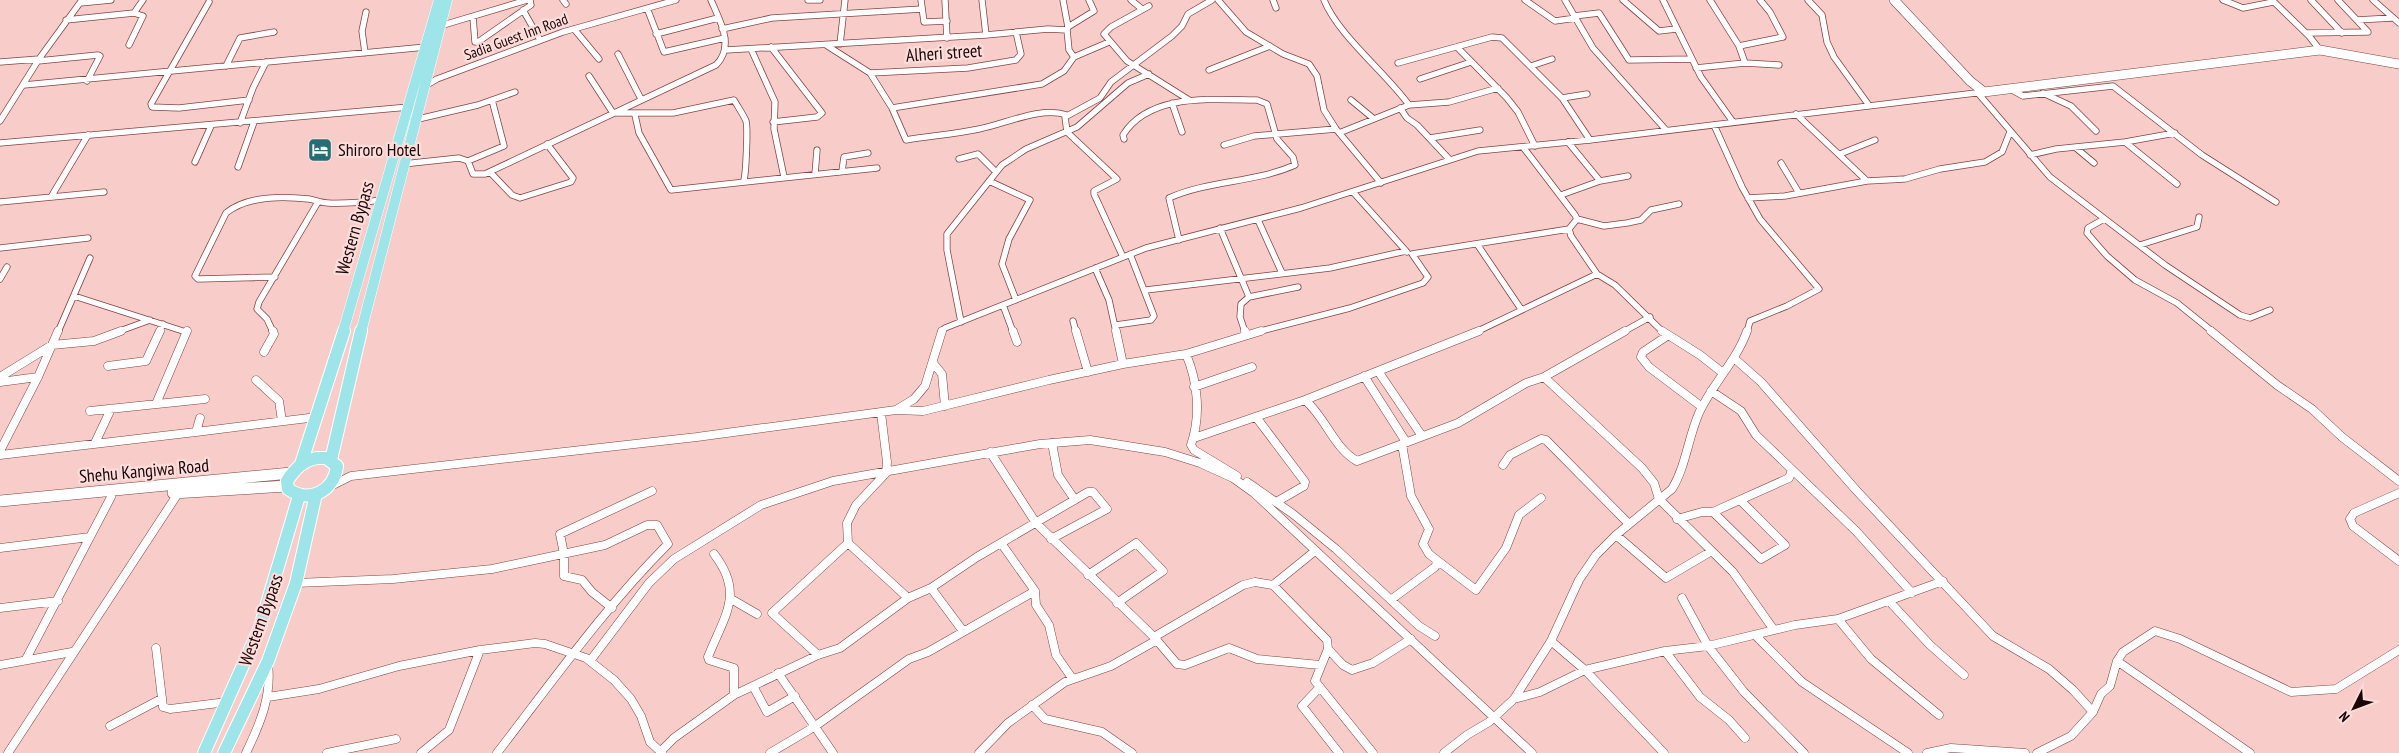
<svg xmlns="http://www.w3.org/2000/svg" width="2399" height="753" font-family="'PT Sans Narrow',sans-serif">
  <style>
    .lines { fill: none; stroke-linecap: round; stroke-linejoin: round }
    .street-far1-casing { stroke: #814544; stroke-width: 7 }
    .street-casing { stroke: #814544; stroke-width: 9 }
    .secondary-far1-casing { stroke: #814544; stroke-width: 10 }
    .secondary-casing { stroke: #814544; stroke-width: 12 }
    .primary-far1-casing { stroke: #fff; stroke-width: 11 }
    .primary-casing { stroke: #fff; stroke-width: 14 }
    .street-far1 { stroke: #fff; stroke-width: 5.5 }
    .street { stroke: #fff; stroke-width: 8 }
    .secondary-far1 { stroke: #fff; stroke-width: 9 }
    .secondary { stroke: #fff; stroke-width: 11 }
    .primary-far1 { stroke: #9de5e9; stroke-width: 10 }
    .primary { stroke: #9de5e9; stroke-width: 12 }
    .labels { text-anchor: middle; stroke-width: 4.5; stroke-linejoin: round; paint-order: stroke }
    .far-street-label { font-size: 15px; fill: #1c0506; stroke: #fbdddb }
    .street-label { font-size: 18px; fill: #1c0506; stroke: #fbdddb }
    .poi-label { font-size: 18px; fill: #1c0506; stroke: #fbdddb; text-anchor: start }
  </style>
  <rect width="100%" height="100%" fill="#f8ccc9"/>
  <g class="lines">
    <defs>
      <path id="street-far1" d="M563 0 566 4
        M808 0H820
        M921 0 924 22 947 21
        M945 0 947 38
        M982 0 986 35
        M1063 0 1068 27
        M1131 0 1142 9
        M1218 0 1246 32 1283 54 1309 64 1317 76 1324 110 1336 129 1381 183
        M1273 0 1276 8
        M1324 0C1338 35 1386 73 1409 105L1339 133
        M1525 0 1555 21 1576 18
        M1565 0 1593 48 1666 130
        M1623 0 1659 31 1676 29
        M1663 0 1701 77 1733 122
        M1710 0 1739 46 1745 63
        M1808 0 1822 15 1827 42 1834 57 1868 104
        M2223 0 2243 8 2273 2
        M2272 0 2309 36 2320 50
        M2311 0 2342 33
        M2373 0 2399 23
        M209 2 151 104 152 107 179 108 249 100
        M80 3 111 0
        M1149 6 1111 27 1104 34 1127 61 1189 100
        M647 8 664 52 725 38
        M523 10 540 40
        M1574 16 1599 13 1629 60 1691 59
        M473 17 475 42H478L531 5 530 0
        M66 20 134 13
        M2357 20 2392 18
        M440 26 527 0
        M574 29 599 59
        M722 29 772 18 922 9
        M1067 30 1069 50 1074 57
        M2306 33 2368 32 2338 0
        M656 34 718 18
        M840 44 845 0
        M129 45 143 16 134 13 143 0
        M826 45 870 73 892 108 906 140C930 136 955 134 979 129 1006 124 1040 106 1067 115
        M1739 46 1783 37 1770 12 1760 0
        M771 47 822 113 817 117 773 122
        M1457 47 1507 98 1518 112 1535 146
        M751 49 775 102 774 129 784 177
        M726 50 986 35 1048 29 1067 30 1068 27 1094 11 1089 0
        M365 53 362 31 366 12
        M618 54 641 99
        M38 61 98 55 100 56 87 81
        M0 62 39 59
        M1398 63 1492 37 1502 38 1562 98 1590 140
        M226 66 240 38 274 32
        M1531 66 1552 59
        M1696 68 1745 63 1779 65
        M1209 70 1270 46
        M870 73 968 68 1016 60 1021 54 1016 32
        M589 76 613 113H673L734 100C738 107 743 114 746 121 748 127 746 172 744 180
        M1420 79 1471 62
        M24 85 426 47
        M425 86 437 79 563 32 676 0
        M2012 90 2023 96 2113 86 2202 155 2276 202
        M1977 92 2050 177 2165 265 2240 315 2250 318 2270 310
        M2043 93 2071 106 2096 131
        M1562 98 1587 94
        M1351 100 1374 119
        M1172 103 1182 132
        M1409 105 1449 102 1498 88
        M892 108 1042 84 1064 71 1074 57 1109 42
        M1400 108 1407 118 1417 125 1449 159
        M635 115 639 133 671 190 877 168
        M414 120 478 105 515 92
        M0 121 39 59 82 0
        M240 123 253 88 266 62
        M1714 125 1742 187 1760 219 1819 289 1787 306 1750 321 1747 332
        M1430 138 1480 130
        M1124 139 1123 135C1150 92 1214 100 1257 100L1267 104 1277 139 1293 157 1295 165C1255 183 1209 180 1169 198L1179 240
        M1568 142 1600 181
        M2125 142 2175 133
        M0 143 409 107
        M1224 145 1254 136 1336 129
        M1523 147 1575 215 1577 219 1569 229 1571 236 1597 274
        M2076 148 2094 163
        M1840 154 1875 140
        M2030 155 2056 149 2125 142 2177 184
        M959 159 978 154 995 171
        M468 161 504 146 492 100
        M195 162 211 126
        M1781 163 1799 193
        M403 164 459 158 468 161 473 174H485L716 65C735 46 720 21 711 0
        M238 167 254 122
        M842 171 844 157 868 153
        M490 172 512 195 520 198 571 182 573 178 547 144
        M815 174 817 150
        M989 181 1030 200 1009 239 1002 264 1016 300
        M1867 181 1905 179 1940 169 1985 162 2002 152 2010 132
        M1353 192 1407 252
        M1561 195 1600 181 1628 176
        M51 197 88 135
        M1748 198 1785 196 1867 181 1796 114
        M0 202 104 192
        M1577 219 1604 226 1627 223 1641 220 1651 210 1679 204
        M2104 219 2088 228 2087 233 2107 256 2135 280 2177 303 2213 332
        M1258 220 1282 273
        M1220 228 1249 297 1241 304 1240 317 1245 332
        M1477 244 1521 309
        M2140 245 2197 227 2199 217
        M0 248 88 238
        M1123 257 1094 194V191L1117 179 1067 132 1065 117 1100 98 1111 82 1172 36 1182 26 1188 14 1212 0
        M1095 268 1109 300 1116 332
        M275 277 198 279 195 276 226 213C247 196 282 196 309 199 315 200 321 203 328 203 346 204 364 202 382 200
        M0 279 7 267
        M1146 290 1330 268 1406 251
        M74 296 186 332
        M1249 297 1298 287
        M1003 305 1013 332
        M1073 321 1076 332
        M961 322 947 250V234L1002 165 1026 149 1077 127 1128 83 1149 74
        M1116 325 1151 320 1154 316 1130 254
        M58 332 90 258
        M117 332 150 320
        M159 332 163 324
        M273 332 267 319 257 309 259 302 318 202
        M941 332 945 328 1146 248 1301 208 1478 151 1590 140 1984 92
        M1257 332 1350 308 1423 283 1428 277 1412 254 1569 229
        M1476 332 1597 274 1615 285 1663 332
        M1623 332 1650 317"/>
      <path id="street" d="M1013 331 1017 342
        M1076 331 1088 372
        M1116 331 1123 364
        M1245 331 1246 335
        M1662 331 1700 355 1723 373
        M2211 331 2277 385 2312 409 2342 437 2399 481
        M1667 336 1643 352 1641 357 1649 367 1702 407
        M264 352 274 334 273 331
        M1186 354C1198 382 1201 416 1191 445L1194 450 1237 476
        M1735 359 1761 382 1856 490 1993 636 2049 669 2073 690 2093 712
        M933 363 942 374 945 406
        M108 366 146 361 160 331
        M1378 371 1422 436
        M1364 376 1406 442
        M0 377 52 345 94 341 121 331
        M1544 377 1625 331
        M256 380 279 401 282 421
        M0 382 38 377
        M1194 387 1252 367
        M1711 391 1741 411 1756 435 1856 531 1912 593
        M1305 400 1479 331
        M156 404 187 331
        M896 410 923 411 1049 380 1123 364 1186 354 1261 331
        M90 411 205 399
        M881 413 887 462 886 473 856 505 847 523 848 543 908 598
        M1256 417 1305 482 1304 486 1278 501
        M200 418 196 432 317 417
        M1194 438 1305 400C1326 418 1333 447 1357 461L1458 423 1526 383 1544 377 1642 468 1654 483 1659 499 1733 572 1774 630
        M95 443 111 409
        M1052 443 1058 475 1075 500
        M0 451 38 377 58 331
        M990 452 1036 523 1154 637 1177 664 1185 665 1229 648 1257 659 1320 665
        M0 455 196 432
        M1503 465 1510 455 1541 439 1546 440 1629 524
        M1247 482 1293 514 1336 549 1419 626 1435 636
        M331 486 351 476 697 437 896 410 914 399 925 386 942 331
        M2399 493 2354 513 2350 519 2353 526 2399 561
        M1740 500 1785 545 1761 559 1713 512 1789 478 1792 470
        M1677 519 1702 512H1713
        M1616 535 1666 578 1710 552
        M1001 543 1035 591 1036 605 1049 625 1056 655 1072 678
        M0 548 90 537
        M714 554C745 594 724 616 708 657L709 660 734 668V695L818 655 840 648 908 598 931 588 977 557 1088 492H1093L1107 509 1051 539
        M1438 561 1476 590 1506 548 1519 515 1541 498
        M1088 575 1136 543 1163 571 1117 603
        M296 583 393 579 492 569 605 545 647 525H657L668 544C605 607 552 682 497 753
        M1273 585 1315 551
        M931 588 963 631
        M1682 598 1708 646 1744 692 1804 753
        M731 599 757 614
        M1392 599 1435 567 1438 561 1429 554 1423 544 1429 529 1411 496 1402 444
        M1889 601 1930 645 1964 675
        M0 608 58 601
        M612 608 592 592 582 580 564 576V554L560 534 652 491
        M1838 619 1871 659 1939 715
        M1755 635 1802 682 1908 753
        M1154 637 1243 585 1255 582 1273 585 1327 640 1328 649 1315 681 1373 753
        M1551 641 1585 670 1664 753
        M156 648 163 707 170 709 227 702
        M1328 649 1343 665 1352 670 1373 663 1411 639
        M1665 651 1700 697 1729 720 1745 738
        M818 655 772 613 848 543
        M26 659 111 497
        M590 661 649 583 674 559 761 505 833 481 1040 444 1090 440 1165 452 1200 463 1233 478 1254 493 1532 753
        M2117 661 2250 753
        M0 665 72 652
        M778 673 833 753
        M753 686 767 712 795 696
        M1320 687 1302 706 1339 753
        M268 697 319 689 399 666 480 650 535 643 545 644 586 658 614 680 631 699 641 716 650 742 662 753
        M1514 699 1540 692 1585 670 1665 651 1708 646 1795 625 1838 619 1943 581
        M1032 705 1045 719 1102 732 1132 753
        M110 726 161 699
        M8 753 179 492
        M246 753C260 724 272 696 268 664
        M327 753 396 739
        M421 753 449 730 480 650
        M659 753 674 738 734 695
        M770 753 814 727 909 659 928 652 1035 591
        M979 753 1008 723 1065 682 1111 666 1157 640
        M1444 753 1467 735 1489 722 1514 699 1551 641 1579 580 1596 555 1616 535 1672 489C1686 466 1688 438 1699 413 1712 384 1736 362 1747 331
        M1927 753 1951 748 2025 753
        M2037 753 2071 736 2093 712 2101 694 2110 686 2117 661 2123 652 2155 631 2180 639 2291 692 2336 689 2399 650"/>
      <path id="secondary-far1" d="M1894 0 1970 81 1984 92 2320 50 2399 64"/>
      <path id="secondary" d="M173 493 287 486
        M0 501 291 473"/>
      <path id="primary-far1" d="M343 332 439 0
        M361 332 447 0"/>
      <path id="primary" d="M317 458H326L337 466C334 491 310 504 288 489L287 481C295 469 302 461 317 458Z
        M331 460 361 331
        M301 464 344 331
        M204 753 260 627 299 496
        M224 753 268 661 296 583 316 494"/>
    </defs>
    <!-- street-far1 casing -->
    <use href="#street-far1" class="street-far1-casing"/>
    <!-- street casing -->
    <use href="#street" class="street-casing"/>
    <!-- secondary-far1 casing -->
    <use href="#secondary-far1" class="secondary-far1-casing"/>
    <!-- secondary casing -->
    <use href="#secondary" class="secondary-casing"/>
    <!-- primary-far1 casing -->
    <use href="#primary-far1" class="primary-far1-casing"/>
    <!-- primary casing -->
    <use href="#primary" class="primary-casing"/>
    <!-- street-far1 -->
    <use href="#street-far1" class="street-far1"/>
    <!-- street -->
    <use href="#street" class="street"/>
    <!-- secondary-far1 -->
    <use href="#secondary-far1" class="secondary-far1"/>
    <!-- secondary -->
    <use href="#secondary" class="secondary"/>
    <!-- primary-far1 -->
    <use href="#primary-far1" class="primary-far1"/>
    <!-- primary -->
    <use href="#primary" class="primary"/>
  </g>
  <!-- icons -->
  <defs>
    <symbol id="hotel-square" viewBox="-11 -11 22 22"><rect x="-9" y="-9" width="18" height="18" rx="4" fill="#246f74" stroke="#fbdddb"/><path d="M-6-4.5h1.5V1H6V5H4.5V3h-9V5H-6ZM-4 0a1.8 1.8 0 1 1 3.6 0ZM.5 0V-2.5h3Q6-2.5 6 0Z" fill="#fff"/></symbol>
  </defs>
  <g fill-rule="evenodd">
    <use href="#hotel-square" x="306" y="136" width="28" height="28"/>
  </g>
  <g class="labels">
    <!-- far-street labels -->
    <g class="far-street-label">
      <text transform="translate(516 37) rotate(-20)" y="5">Sadia Guest Inn Road</text>
    </g>
    <!-- street labels -->
    <g class="street-label">
      <text transform="translate(944 53) rotate(-4)" y="6">Alheri street</text>
      <text transform="translate(355 228) rotate(-74)" y="6">Western Bypass</text>
      <text transform="translate(144 471) rotate(-5)" y="6">Shehu Kangiwa Road</text>
      <text transform="translate(261 620) rotate(-70)" y="6">Western Bypass</text>
    </g>
    <!-- poi labels -->
    <g class="poi-label">
      <text x="338" y="156">Shiroro Hotel</text>
    </g>
  </g>
  <!-- north arrow -->
  <g transform="translate(2354 708) rotate(228)" stroke="#fbdddb" stroke-width="4" paint-order="stroke">
  <path d="M0-4L9 19L0 12L-9 19Z" fill="#1c0506"/>
  <text y="-8" font-size="14" font-weight="bold" text-anchor="middle" fill="#1c0506">N</text>
  </g>
</svg>
